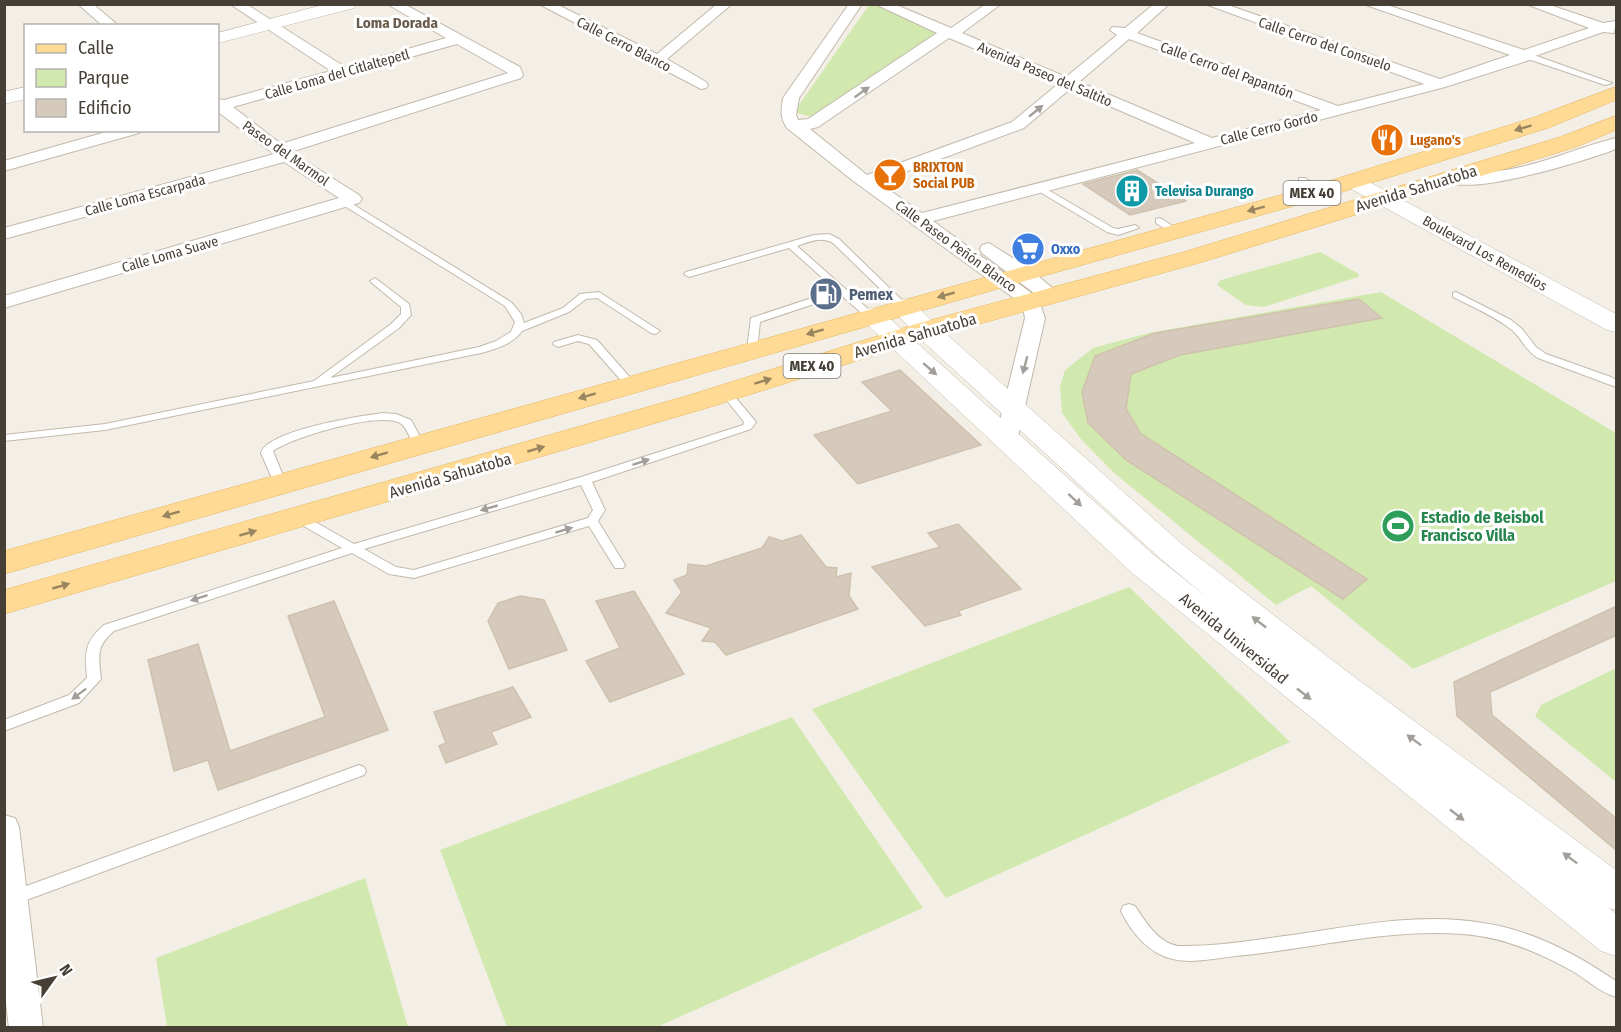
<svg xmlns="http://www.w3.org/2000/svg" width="1621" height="1032" font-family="'Fira Sans Condensed',sans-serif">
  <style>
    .green { fill: #d1e9ae }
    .building { fill: #d5cabb; stroke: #d0c1ae; stroke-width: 1.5 }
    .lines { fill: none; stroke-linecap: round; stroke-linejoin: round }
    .service-casing { stroke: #c2b9ab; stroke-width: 2 }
    .minor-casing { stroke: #c2b9ab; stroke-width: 2 }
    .tertiary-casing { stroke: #c2b9ab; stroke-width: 1 }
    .primary-casing { stroke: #e6b761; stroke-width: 1 }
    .service { fill: #fff; fill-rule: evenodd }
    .minor { fill: #fff; fill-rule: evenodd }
    .tertiary { fill: #fff; fill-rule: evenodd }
    .primary { fill: #ffda94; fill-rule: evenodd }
    .oneway { fill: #a29f9a }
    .oneway2 { fill: #998560 }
    .labels { text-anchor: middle; stroke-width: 6; stroke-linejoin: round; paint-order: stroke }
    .far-street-label { font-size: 14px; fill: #463f35; stroke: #fff }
    .far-food-label { font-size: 14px; font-weight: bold; fill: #c56008; stroke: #fff; text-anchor: start }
    .far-culture-label { font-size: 14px; font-weight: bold; fill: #0d838f; stroke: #fff; text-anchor: start }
    .far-shop-label { font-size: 14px; font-weight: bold; fill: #366cbe; stroke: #fff; text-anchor: start }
    .far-neighbourhood-label { font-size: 15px; font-weight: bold; fill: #695c4c; stroke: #fff }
    .shield { fill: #fff; stroke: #7e7972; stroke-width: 1.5 }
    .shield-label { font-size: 15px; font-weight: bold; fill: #463f35 }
    .street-label { font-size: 16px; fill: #463f35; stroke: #fff }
    .service-label { font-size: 16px; font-weight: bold; fill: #4e5e75; stroke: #fff; text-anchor: start }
    .leisure-label { font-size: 16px; font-weight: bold; fill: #27864d; stroke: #fff; text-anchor: start }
  </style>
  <rect width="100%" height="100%" fill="#f3efe6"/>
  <!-- green -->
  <path class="green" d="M869 5H875L941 31 815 118 794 112Z
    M1320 252 1359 274 1358 277 1264 307 1246 305 1217 285 1221 280Z
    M1381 292 1616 433V581L1413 669 1311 586 1276 605 1113 472 1081 439 1062 413 1060 387 1065 370 1093 348 1149 333Z
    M1129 587 1290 742 946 898 812 709Z
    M1616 668V782L1535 716 1541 705Z
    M792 717 923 908 657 1027H507L440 850Z
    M365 878 408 1027H167L156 958Z"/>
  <!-- building -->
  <path class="building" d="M1137 170 1186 201 1130 215 1083 184Z
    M1359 299 1382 318 1180 355 1131 374 1126 409 1141 434 1367 579 1343 599 1126 460 1088 423 1082 392 1095 356 1155 333Z
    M900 370 981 445 858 484 814 435 892 411 862 382Z
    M958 524 1021 589 958 611 961 615 925 626 872 567 940 547 928 533Z
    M801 535 826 567 837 568 836 577 851 573 849 596 858 609 726 655 715 642 702 641 711 628 666 613 682 592 674 580 687 575 688 564 706 566 762 548 769 537 782 541Z
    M634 591 684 674 610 702 586 661 620 648 596 601Z
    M520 596 544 600 567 650 509 669 488 621 498 603Z
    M334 601 388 730 218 790 208 760 174 771 148 660 198 644 230 751 325 717 288 616Z
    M1617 606V635L1490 692 1492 715 1617 819V851L1457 716 1454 682Z
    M513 687 531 717 491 732 497 744 446 763 439 746 446 743 434 712Z"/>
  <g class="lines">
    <defs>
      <path id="service" d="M1525 54H1531L1612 83 1605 85 1525 58Z
        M1299 178H1305L1325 191 1318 193 1299 182Z
        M1038 184 1113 228 1118 229 1135 225 1139 228 1118 235 1107 232 1035 189V185Z
        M346 200 511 302 521 314 524 323 563 308 580 294 599 292 660 331 655 334 651 333 597 298 586 299 569 312 522 331C513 344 496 349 481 353L105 430 4 441V435L105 424 314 381 391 324 401 314V307L372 283 370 281 375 278 409 304 411 315 399 328 330 378 479 347 496 341 511 332 515 322 505 306 343 205 342 203Z
        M1159 218 1162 219 1180 231 1178 233H1172L1156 223V219Z
        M829 234 839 239 907 305V309H901L833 243C821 236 809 242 797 246L876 316 871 319 867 318 841 295 760 322 757 350 752 353 747 350 751 318 836 290 789 248 689 277 684 274 686 272 814 235Z
        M1456 292 1511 320 1522 329 1536 347 1546 354 1611 377 1616 380V387L1538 358C1526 351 1522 339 1512 330 1494 316 1473 307 1453 297V293Z
        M578 335 597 340 634 382 635 384 634 386H626L589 344 578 341 558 347 553 344 554 342Z
        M726 390 730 391 756 422 751 429 592 482 605 510 598 521 625 565 623 568H615L589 526 414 578 389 574 352 553 114 631C95 647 99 657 101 679L79 703 4 731V720L69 695 87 678C85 653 84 642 104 625L342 548 295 521 293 518 295 515H303L354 544 581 477 743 425 744 422 721 393ZM581 485 593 510 588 518 414 570 396 567 364 549Z
        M383 413 396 414 411 420 424 444 422 446H414C410 439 407 427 400 423 380 411 292 437 273 451L286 483 280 487 274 483 261 453C268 430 360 416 383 413Z
        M359 765 364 767 366 771 364 775 13 905 7 903 5 898 7 893Z
        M1129 904 1135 906C1145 921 1158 943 1178 946 1215 947 1255 940 1292 935 1354 926 1420 912 1483 923 1532 930 1576 954 1616 981V997C1601 993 1587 980 1574 972 1539 952 1503 937 1463 934 1387 928 1311 949 1236 956 1216 958 1192 964 1173 959 1149 954 1131 932 1121 911L1123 906Z"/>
      <path id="minor" d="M78 4H93L119 26H103Z
        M230 4H246L345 67 446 38 387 4H404L520 67 523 75 521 78 291 152 359 195 362 199 359 203 4 308V296L339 198 284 162 4 239V228L274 154 218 112V99L224 100 331 71ZM457 44 508 73 281 144 233 107Z
        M539 4H556L657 54 717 4H732L667 59 706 82 708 85 706 88 701 89Z
        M849 4H862L799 98 796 115 798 120 808 119 937 33 875 4H894L951 28 986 4H1001L962 33 1066 77 1117 35 1110 30 1112 27 1125 28 1154 4H1169L1137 33 1338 106 1424 84 1205 4H1225L1440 79 1510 55 1363 4H1384L1524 50 1589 28 1526 4H1547L1603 23 1616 21 1614 33 1603 32 1535 56 1533 59 1445 87 933 221 1038 298 1045 318 1018 437 1015 442H999L996 437 1025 318 1022 304 852 180 787 128C780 117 781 111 783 98ZM949 38 1058 84 1012 122 867 175 810 129 818 127ZM1129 39 1321 110 1212 138 1079 82ZM1070 89 1195 143 922 213 878 182 1024 128Z
        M113 130H141L139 133 4 171V161Z
        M1616 138V149C1591 159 1459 201 1442 178 1449 168 1478 173 1491 172 1539 167 1572 149 1616 138Z
        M989 243 1030 269 1058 293 1061 297 1058 301H1044L982 253 980 249 982 245Z
        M4 815 15 818 19 827 43 1028H9L4 986Z"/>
      <path id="tertiary" d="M326 4H356L354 8 218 43V33Z
        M26 87V99L4 104V92Z
        M1354 174 1616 314V332L1607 330 1346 186 1343 181 1346 176Z
        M904 299 913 302 935 324 1184 546 1345 670 1616 870V910L1609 908 1616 914V956L1601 951 1131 572 858 316 862 310 871 308 880 310 1155 556 1208 598 1162 560 917 336 891 307 895 302Z"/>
      <path id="primary" d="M1616 87V100L1548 128 1329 196 1032 279 4 574V551L1313 186 1532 118Z
        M1616 116V130L1576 147 1202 262 936 336 710 407 4 614V590L690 395 916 324 1184 252 1560 137Z"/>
    </defs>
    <!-- service casing -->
    <use href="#service" class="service-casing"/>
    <!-- minor casing -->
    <use href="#minor" class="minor-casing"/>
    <!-- tertiary casing -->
    <use href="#tertiary" class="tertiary-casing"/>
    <!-- primary casing -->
    <use href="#primary" class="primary-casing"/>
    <!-- service -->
    <use href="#service" class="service"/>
    <!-- minor -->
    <use href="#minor" class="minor"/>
    <!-- tertiary -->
    <use href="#tertiary" class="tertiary"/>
    <!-- primary -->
    <use href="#primary" class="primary"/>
  </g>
  <!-- one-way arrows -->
  <defs><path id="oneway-solid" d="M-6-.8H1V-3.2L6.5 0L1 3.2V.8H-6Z" transform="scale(1.5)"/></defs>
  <g class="oneway">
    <use href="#oneway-solid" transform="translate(862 92) rotate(-35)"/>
    <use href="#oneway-solid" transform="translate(1036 111) rotate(-39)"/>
    <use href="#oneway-solid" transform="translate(1025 365) rotate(105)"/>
    <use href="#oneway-solid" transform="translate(930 369) rotate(41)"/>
    <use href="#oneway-solid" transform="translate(641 462) rotate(-18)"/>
    <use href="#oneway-solid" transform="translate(1075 500) rotate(43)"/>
    <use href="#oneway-solid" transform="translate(489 508) rotate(164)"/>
    <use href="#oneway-solid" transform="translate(564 530) rotate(-17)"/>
    <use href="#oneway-solid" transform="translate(199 598) rotate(162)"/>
    <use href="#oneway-solid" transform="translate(1259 622) rotate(-142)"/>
    <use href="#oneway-solid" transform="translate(79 694) rotate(143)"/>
    <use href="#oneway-solid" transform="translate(1304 694) rotate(38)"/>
    <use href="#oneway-solid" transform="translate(1414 740) rotate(-143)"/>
    <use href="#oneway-solid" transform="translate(1457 815) rotate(38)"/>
    <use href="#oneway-solid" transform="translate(1570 858) rotate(-143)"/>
  </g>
  <g class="oneway2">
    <use href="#oneway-solid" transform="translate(1523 128) rotate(163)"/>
    <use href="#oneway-solid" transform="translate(1256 209) rotate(165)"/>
    <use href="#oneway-solid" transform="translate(946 295) rotate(164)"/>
    <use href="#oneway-solid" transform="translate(815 332) rotate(164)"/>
    <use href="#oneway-solid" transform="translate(763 381) rotate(-17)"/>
    <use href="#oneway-solid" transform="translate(587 396) rotate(164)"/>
    <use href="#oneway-solid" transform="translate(536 449) rotate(-16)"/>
    <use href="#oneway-solid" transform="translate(379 455) rotate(164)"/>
    <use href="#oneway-solid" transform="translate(171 514) rotate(164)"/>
    <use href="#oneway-solid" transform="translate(248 533) rotate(-16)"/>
    <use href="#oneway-solid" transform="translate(61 586) rotate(-16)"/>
  </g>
  <!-- icons -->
  <defs>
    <symbol id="restaurant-disc" viewBox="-11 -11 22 22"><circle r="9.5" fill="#e8710a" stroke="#fff"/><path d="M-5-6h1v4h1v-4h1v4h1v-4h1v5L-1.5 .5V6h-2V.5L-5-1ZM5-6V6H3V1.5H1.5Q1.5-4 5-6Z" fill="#fff"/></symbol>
    <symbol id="bar-disc" viewBox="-11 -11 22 22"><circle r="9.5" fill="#e8710a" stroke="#fff"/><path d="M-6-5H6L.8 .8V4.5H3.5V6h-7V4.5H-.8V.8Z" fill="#fff"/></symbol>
    <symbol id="building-disc" viewBox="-11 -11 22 22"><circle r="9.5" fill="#0f9aa8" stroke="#fff"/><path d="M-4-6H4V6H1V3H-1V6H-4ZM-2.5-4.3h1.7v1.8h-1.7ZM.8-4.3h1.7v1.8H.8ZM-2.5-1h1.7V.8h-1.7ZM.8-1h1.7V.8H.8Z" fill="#fff"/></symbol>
    <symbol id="supermarket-disc" viewBox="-11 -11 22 22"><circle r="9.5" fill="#3f7fe0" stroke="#fff"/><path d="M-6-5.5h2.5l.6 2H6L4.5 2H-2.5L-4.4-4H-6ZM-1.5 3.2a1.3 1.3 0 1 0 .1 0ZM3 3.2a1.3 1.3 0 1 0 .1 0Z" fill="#fff"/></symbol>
    <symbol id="fuel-disc" viewBox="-11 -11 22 22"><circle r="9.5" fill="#5c6f8a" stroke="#fff"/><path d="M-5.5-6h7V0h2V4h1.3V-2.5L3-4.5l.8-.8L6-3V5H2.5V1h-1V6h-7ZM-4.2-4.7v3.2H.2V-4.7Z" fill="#fff"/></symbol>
    <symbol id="stadium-disc" viewBox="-11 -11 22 22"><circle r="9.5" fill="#2e9e5b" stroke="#fff"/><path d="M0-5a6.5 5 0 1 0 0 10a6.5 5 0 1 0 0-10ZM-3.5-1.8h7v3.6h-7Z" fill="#fff"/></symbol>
  </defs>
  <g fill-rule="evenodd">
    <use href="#restaurant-disc" x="1368" y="121" width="38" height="38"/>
    <use href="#bar-disc" x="871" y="156" width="38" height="38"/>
    <use href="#building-disc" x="1113" y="172" width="38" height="38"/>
    <use href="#supermarket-disc" x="1009" y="230" width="38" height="38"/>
    <use href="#fuel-disc" x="807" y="275" width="38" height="38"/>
    <use href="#stadium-disc" x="1379" y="507" width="38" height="38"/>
  </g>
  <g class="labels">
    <!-- far-street labels -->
    <g class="far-street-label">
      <text transform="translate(624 44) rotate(27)" y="5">Calle Cerro Blanco</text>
      <text transform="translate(1325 44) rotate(19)" y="5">Calle Cerro del Consuelo</text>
      <text transform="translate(1227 70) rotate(20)" y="5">Calle Cerro del Papantón</text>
      <text transform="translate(337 74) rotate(-16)" y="5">Calle Loma del Citlaltepetl</text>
      <text transform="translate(1045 74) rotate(23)" y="5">Avenida Paseo del Saltito</text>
      <text transform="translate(1269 128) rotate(-14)" y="5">Calle Cerro Gordo</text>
      <text transform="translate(286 153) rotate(35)" y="5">Paseo del Marmol</text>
      <text transform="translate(145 195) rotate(-15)" y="5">Calle Loma Escarpada</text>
      <text transform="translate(956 246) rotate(36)" y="5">Calle Paseo Peñón Blanco</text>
      <text transform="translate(1485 253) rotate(29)" y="5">Boulevard Los Remedios</text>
      <text transform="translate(170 254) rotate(-16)" y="5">Calle Loma Suave</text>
    </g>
    <!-- far-food labels -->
    <g class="far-food-label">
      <text x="1410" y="145">Lugano's</text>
      <text x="913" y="172">BRIXTON<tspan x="913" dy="16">Social PUB</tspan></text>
    </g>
    <!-- far-culture labels -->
    <g class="far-culture-label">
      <text x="1155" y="196">Televisa Durango</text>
    </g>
    <!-- far-shop labels -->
    <g class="far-shop-label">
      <text x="1051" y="254">Oxxo</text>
    </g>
    <!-- far-neighbourhood labels -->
    <g class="far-neighbourhood-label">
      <text x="397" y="28">Loma Dorada</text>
    </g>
    <!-- shield labels -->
    <g class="shield">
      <rect x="1283.5" y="181" width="57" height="24" rx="4.5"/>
      <rect x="783.5" y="354" width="57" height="24" rx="4.5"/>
    </g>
    <g class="shield-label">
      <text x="1312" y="198">MEX 40</text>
      <text x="812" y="371">MEX 40</text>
    </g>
    <!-- street labels -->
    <g class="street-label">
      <text transform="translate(1416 188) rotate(-17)" y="6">Avenida Sahuatoba</text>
      <text transform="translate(915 335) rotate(-16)" y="6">Avenida Sahuatoba</text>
      <text transform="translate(450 475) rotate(-16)" y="6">Avenida Sahuatoba</text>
      <text transform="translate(1234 638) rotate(39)" y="6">Avenida Universidad</text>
    </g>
    <!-- service labels -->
    <g class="service-label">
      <text x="849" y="300">Pemex</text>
    </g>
    <!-- leisure labels -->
    <g class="leisure-label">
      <text x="1421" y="523">Estadio de Beisbol<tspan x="1421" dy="18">Francisco Villa</tspan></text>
    </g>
  </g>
  <!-- border -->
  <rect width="1621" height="1032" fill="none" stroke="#463f35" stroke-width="12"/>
  <!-- legend -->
  <rect x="24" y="24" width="195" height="108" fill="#ffffff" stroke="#b5b2ae" stroke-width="1.5"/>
  <rect x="36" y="44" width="30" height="9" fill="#ffda94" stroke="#b5b2ae" stroke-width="1.5"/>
  <text x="78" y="54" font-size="18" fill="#463f35">Calle</text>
  <rect x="36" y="69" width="30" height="18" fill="#d1e9ae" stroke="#b5b2ae" stroke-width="1.5"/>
  <text x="78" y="84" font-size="18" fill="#463f35">Parque</text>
  <rect x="36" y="99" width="30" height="18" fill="#d5cabb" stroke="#b5b2ae" stroke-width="1.5"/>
  <text x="78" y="114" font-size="18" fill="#463f35">Edificio</text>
  <!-- north arrow -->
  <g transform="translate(54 978) rotate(56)" stroke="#ffffff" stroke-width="4.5" paint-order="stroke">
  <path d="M0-4.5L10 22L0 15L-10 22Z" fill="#463f35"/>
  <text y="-9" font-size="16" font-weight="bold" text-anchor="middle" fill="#463f35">N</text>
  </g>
</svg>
